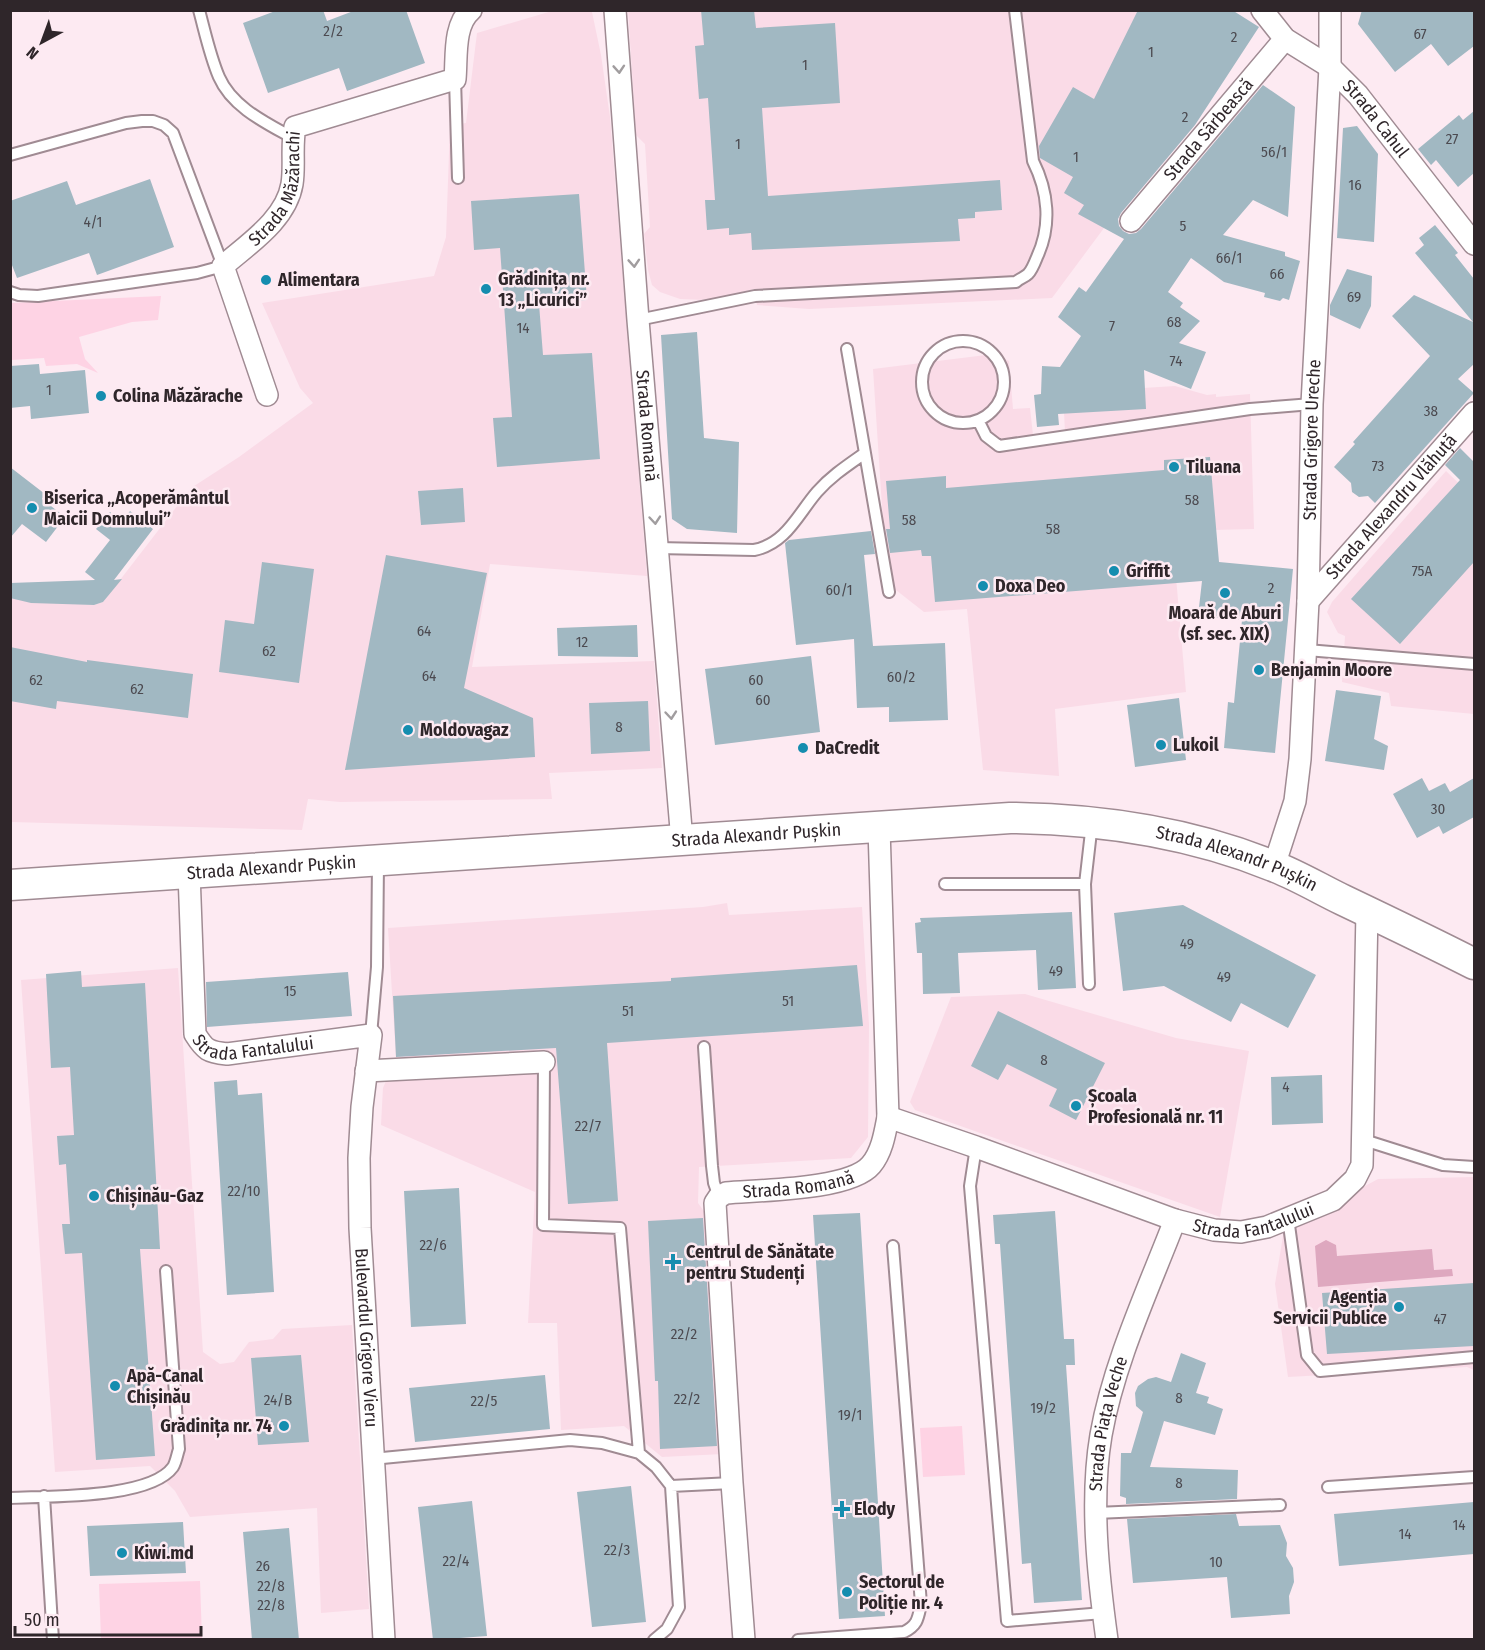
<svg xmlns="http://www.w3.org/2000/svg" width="1485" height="1650" font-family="'Fira Sans Condensed',sans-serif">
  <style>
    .built { fill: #fadbe7 }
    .green { fill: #fed3e4 }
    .forest { fill: #dea8bf }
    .building { fill: #a1b8c2 }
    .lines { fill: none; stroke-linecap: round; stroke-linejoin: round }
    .service-casing { stroke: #a08b93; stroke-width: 14 }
    .minor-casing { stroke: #a08b93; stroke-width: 24 }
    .secondary-casing { stroke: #a08b93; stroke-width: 33 }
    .service { stroke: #fff; stroke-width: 10 }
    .minor { stroke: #fff; stroke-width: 21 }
    .secondary { stroke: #fff; stroke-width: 30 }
    .oneway { stroke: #a19d9f }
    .poi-dot { fill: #158daf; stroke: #fdeaf2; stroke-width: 2 }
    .labels { text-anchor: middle; stroke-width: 5; stroke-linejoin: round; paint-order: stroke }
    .number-label { font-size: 15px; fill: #4c4a50 }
    .street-label { font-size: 18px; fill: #2f262a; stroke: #fdeaf2 }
    .poi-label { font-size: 18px; font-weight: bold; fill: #2f262a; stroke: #fdeaf2; text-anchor: start }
  </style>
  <rect width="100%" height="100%" fill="#fdeaf2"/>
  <!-- built -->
  <path class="built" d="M628 10 1204 11 1104 228 1052 298 809 309 757 305 755 289 706 300 680 299 660 292 652 285 648 270 644 234 650 227 645 144 636 135Z
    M552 11 592 12 601 55 610 117 647 576 490 564 472 667 654 661 662 768 549 773 552 799 340 802 308 799 302 830 11 822V598L94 605 103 602 191 488 239 457 313 403 300 388 262 303 434 276 446 237 450 125 466 123 477 33Z
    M994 354 1009 361 1013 409 1030 408 1033 435 1065 432 1063 393 1175 386 1207 395 1216 394V397L1250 394 1254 529 1172 531 1186 692 1055 709 1059 776 983 770 967 609 924 612 887 583 873 369Z
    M1446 471 1474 498V714L1391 706 1389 693 1342 682 1345 636 1338 633 1327 612 1332 602Z
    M727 903 729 915 862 907 869 1025 868 1137 851 1158 699 1167 698 1203 708 1217 723 1454 662 1457 624 1426 561 1430 557 1323H528L535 1192 381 1125 383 1088 396 1058 388 928 703 907Z
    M178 968 203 1352 220 1364 234 1362 249 1342 273 1339 282 1329 352 1325 369 1609 321 1613 317 1508 190 1517 175 1491 150 1466 55 1472 21 980Z
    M1025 994 1176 1038 1249 1051 1220 1217 915 1110 910 1102 951 997Z
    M1474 1177V1370L1467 1367 1288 1377 1275 1284 1284 1230 1378 1179Z"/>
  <!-- green -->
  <path class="green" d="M161 296 158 320 132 322 79 337 85 359 98 373 77 364 46 366 44 358 11 360V303Z
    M962 1426 965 1475 923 1477 920 1428Z
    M200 1581 202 1639H101L99 1584Z"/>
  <!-- forest -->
  <path class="forest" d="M1326 1240 1336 1245 1337 1256 1432 1249 1434 1270 1452 1269 1453 1276 1318 1287 1315 1246Z"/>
  <!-- building -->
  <path class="building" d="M278 10H323L327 21 356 10H406L425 63 347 91 339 68 268 93 243 23Z
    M701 10H754L756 28 835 23 840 103 762 108 768 196 1000 180 1002 210 975 212V218L958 219 960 241 752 250 751 233 729 235V228L707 230 705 200H715L708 98 699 99 695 46 704 45Z
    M1138 10H1232L1259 27 1195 125 1121 213 1118 219 1119 226 1123 231 1129 234 1136 233 1141 229 1263 85 1295 107 1288 217 1253 200 1223 235 1285 252V256L1300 261 1289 300 1283 298 1280 301 1264 297 1265 293 1224 282 1191 258 1168 292 1183 303 1180 307 1200 321 1179 343 1206 352 1191 389 1144 370 1146 409 1058 414 1059 425 1037 427 1034 395 1041 394 1042 366 1060 367 1081 336 1058 317 1079 287 1086 292 1124 239 1078 214 1084 205 1064 193 1073 177 1040 158 1039 146 1073 87 1094 99Z
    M1362 10H1474V46L1448 66 1431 44 1395 72 1358 24Z
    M1474 111V173L1458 187 1436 160 1431 165 1418 149 1459 115 1463 120Z
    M1357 126 1378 154 1374 242 1337 238 1343 128Z
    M150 179 174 247 97 275 89 253 17 278 10 260V201L67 181 76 205Z
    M579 194 587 300 539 304 543 355 592 353 600 459 497 467 493 418 512 417 500 248 474 250 471 201Z
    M1435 225 1458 253 1455 255 1474 279V364L1458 379 1474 393 1375 503 1368 496 1359 497 1352 492 1351 483 1334 467 1355 444 1353 442 1430 356 1392 316 1414 295 1473 322 1415 253 1424 245 1419 238Z
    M1347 269 1372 276 1371 306 1360 329 1330 315V305Z
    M697 332 704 438 739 442 737 533 687 529 672 519 661 335Z
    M39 364 40 374 85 370 89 413 31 419 30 406 10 408V366Z
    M1460 448 1474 462V562L1400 644 1351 599 1460 480 1445 465Z
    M1210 457 1219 562 1293 569 1275 753 1224 748 1228 702 1234 703 1242 620 1198 616 1202 581 935 602 931 556H922L921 550 890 553 886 529H890L886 481 946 476V488L1164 470V460Z
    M10 467 45 494 42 499 65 517 46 542 22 524 10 538Z
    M463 488 465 522 421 525 418 491Z
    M130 511 153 529 114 580 122 579 103 602 94 605 31 603 10 598V583L95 580 85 572 110 540 96 529 110 512 122 521Z
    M871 531 875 554 864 555 873 646 945 643 948 720 889 722V707L857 708 854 639 796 645 785 543 789 540Z
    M386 555 487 573 464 688 533 718 535 757 345 770Z
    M262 562 314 569 299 683 219 672 225 620 254 624Z
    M637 625 638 657 558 656 557 628Z
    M10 647 87 662V660L193 674 188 718 57 701 56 709 10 701Z
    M811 656 820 732 715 745 705 669Z
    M1336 690 1381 696 1374 739 1388 746 1384 770 1325 761Z
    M1179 698 1186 760 1135 767 1127 705Z
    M648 701 650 751 591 754 589 703Z
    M1422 778 1429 791 1445 783 1450 792 1474 778V817L1443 834 1439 826 1417 838 1393 794Z
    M1183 905 1316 975 1288 1028 1241 1003 1231 1022 1164 986 1123 991 1114 913Z
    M1072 912 1076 988 1038 990 1036 950 958 953 960 993 923 994 922 953H917L915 923 921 922 920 918Z
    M857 965 863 1026 607 1043 618 1201 568 1204 556 1048 396 1057 393 996 671 981V978Z
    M81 971 82 987 145 983 160 1249H140L155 1456 96 1460 82 1253 65 1254 62 1224H70L66 1164 59 1165 57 1136 74 1135 70 1067 51 1068 46 974Z
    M348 972 352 1016 207 1027 206 982Z
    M998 1011 1105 1063 1076 1120 1049 1106 1057 1089 1007 1064 998 1080 971 1066Z
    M1322 1075 1323 1123 1272 1125 1271 1077Z
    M237 1080 238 1095 262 1093 274 1292 227 1295 214 1082Z
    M459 1188 466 1324 411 1327 404 1191Z
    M1055 1211 1064 1339H1074L1075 1365H1066L1082 1600 1034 1603 1031 1563 1022 1564 1000 1244H995L993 1215Z
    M860 1213 885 1616 839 1619 813 1215Z
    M703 1218 717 1446 660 1449 658 1381H655L648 1221Z
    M1474 1283V1346L1327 1354 1322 1293Z
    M1181 1353 1206 1363 1196 1393 1209 1397 1207 1403 1223 1409 1215 1435 1164 1421 1150 1467 1238 1470 1237 1499 1126 1504V1498L1120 1496 1121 1453H1131L1143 1412 1136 1406 1135 1393 1138 1386 1148 1379 1156 1377 1171 1382Z
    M301 1355 309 1442 258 1445 251 1358Z
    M545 1375 550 1429 415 1442 409 1388Z
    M631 1486 646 1622 592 1627 577 1492Z
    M472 1501 487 1636 433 1640 418 1507Z
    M1474 1502V1554L1339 1566 1334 1514Z
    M1236 1514 1239 1526 1280 1525 1287 1543 1286 1556 1293 1568 1294 1582 1289 1596 1290 1614 1231 1618 1227 1577 1133 1583 1127 1519Z
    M183 1522 186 1573 90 1576 87 1526Z
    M289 1528 299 1640H252L243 1532Z"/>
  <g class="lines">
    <defs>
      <path id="service" d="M199 10C205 32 210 56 219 77 232 107 266 123 293 138
        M455 79 458 178
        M10 155 126 123 142 121H153L164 125 173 133 223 266 197 273 38 296 19 295 10 292
        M638 320 755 296 1016 282C1019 279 1025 277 1028 274 1032 270 1035 262 1037 257 1052 225 1048 191 1033 161L1015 10
        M922 382a41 41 0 1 1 82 0a41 41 0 1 1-82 0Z
        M847 349 889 592
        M979 422 986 436 999 446 1250 409 1312 404
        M657 548 754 550C786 544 798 514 817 492 831 476 848 465 865 453
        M1307 650 1474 664
        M945 884H1085
        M1089 984 1085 884 1092 823
        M371 1035 377 967 378 862
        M704 1047 712 1166 714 1183 719 1197
        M544 1062 543 1225 620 1228 639 1453
        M1364 1140 1443 1165 1474 1167
        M976 1147 970 1186 1007 1621 1103 1613
        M1288 1218 1307 1355 1320 1371 1474 1357
        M372 1459 570 1440 602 1443 639 1453 656 1467 671 1486 679 1607 667 1629 654 1640
        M671 1486 732 1483
        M1328 1487 1474 1477
        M44 1496 53 1640
        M10 1498C48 1496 150 1499 173 1467 176 1462 177 1455 179 1449L166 1271
        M1096 1513 1280 1505
        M798 1640 904 1632C918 1625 918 1618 921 1604L893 1246"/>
      <g id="minor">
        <path id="s1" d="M615 10 638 320 682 841"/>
        <path id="s2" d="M1262 10 1285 39 1330 67 1358 95 1474 244"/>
        <path id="s3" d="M1131 221 1285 39"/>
        <path id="s4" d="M267 395 223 266C248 244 286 220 292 184 295 165 291 146 295 127L455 79C457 58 453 25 471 10"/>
        <path id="s5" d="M1308 601 1474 413"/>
        <path id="s6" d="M1274 866 1295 801 1300 759 1308 601 1312 404 1330 67V10"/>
        <path id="s7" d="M189 873 195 1034C205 1050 208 1052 227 1054L371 1035 362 1107 359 1158 360 1228 384 1640"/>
        <path d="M366 1071 544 1062"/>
        <path id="s8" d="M888 1117 976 1147 1175 1220 1214 1230 1241 1232 1267 1227 1333 1200 1355 1179 1362 1165 1367 911"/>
        <path id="s9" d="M744 1640 732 1483 715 1203 719 1197 726 1193C760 1190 850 1190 871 1165 882 1152 885 1133 888 1117L879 828"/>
        <path id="s10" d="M1107 1640C1098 1575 1090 1500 1101 1435 1114 1362 1148 1290 1175 1220"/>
      </g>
      <g id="secondary">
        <path id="s11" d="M10 885 1010 818C1100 819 1189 832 1273 866 1297 875 1320 889 1343 900 1387 921 1431 942 1474 964"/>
      </g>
    </defs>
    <!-- service casing -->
    <use href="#service" class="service-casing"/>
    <!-- minor casing -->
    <use href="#minor" class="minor-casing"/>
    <!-- secondary casing -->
    <use href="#secondary" class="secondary-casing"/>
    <!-- service -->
    <use href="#service" class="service"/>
    <!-- minor -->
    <use href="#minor" class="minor"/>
    <!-- secondary -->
    <use href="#secondary" class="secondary"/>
  </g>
  <!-- one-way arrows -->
  <defs><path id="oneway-chevron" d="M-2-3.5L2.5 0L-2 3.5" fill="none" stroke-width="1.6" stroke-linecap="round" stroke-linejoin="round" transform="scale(1.5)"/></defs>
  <g class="oneway">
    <use href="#oneway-chevron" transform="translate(619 69) rotate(86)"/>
    <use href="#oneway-chevron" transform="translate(634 263) rotate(86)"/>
    <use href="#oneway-chevron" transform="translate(655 520) rotate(85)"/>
    <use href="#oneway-chevron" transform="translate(671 715) rotate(85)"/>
  </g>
  <!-- markers -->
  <g class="poi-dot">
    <circle cx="266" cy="280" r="6"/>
    <circle cx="486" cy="289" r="6"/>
    <circle cx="101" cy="396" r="6"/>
    <circle cx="1174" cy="467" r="6"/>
    <circle cx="32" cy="508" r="6"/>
    <circle cx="1114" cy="571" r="6"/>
    <circle cx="983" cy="586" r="6"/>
    <circle cx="1225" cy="593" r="6"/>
    <circle cx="1259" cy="670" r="6"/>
    <circle cx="408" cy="730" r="6"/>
    <circle cx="1161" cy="745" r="6"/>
    <circle cx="803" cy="748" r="6"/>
    <circle cx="1076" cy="1106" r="6"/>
    <circle cx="94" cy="1196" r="6"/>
    <path d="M670 1253h6v6h6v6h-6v6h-6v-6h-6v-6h6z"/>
    <circle cx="1399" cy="1307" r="6"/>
    <circle cx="115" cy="1386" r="6"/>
    <circle cx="284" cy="1426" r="6"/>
    <path d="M839 1500h6v6h6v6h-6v6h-6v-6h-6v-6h6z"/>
    <circle cx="122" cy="1553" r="6"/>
    <circle cx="847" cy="1592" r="6"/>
  </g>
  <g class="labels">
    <!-- number labels -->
    <g class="number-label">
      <text x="333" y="36">2/2</text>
      <text x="1420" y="39">67</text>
      <text x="1234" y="42">2</text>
      <text x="1151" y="57">1</text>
      <text x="805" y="70">1</text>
      <text x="1185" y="122">2</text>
      <text x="1452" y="144">27</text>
      <text x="738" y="149">1</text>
      <text x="1274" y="157">56/1</text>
      <text x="1076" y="162">1</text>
      <text x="1355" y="190">16</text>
      <text x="93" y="227">4/1</text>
      <text x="1183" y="231">5</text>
      <text x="1229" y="263">66/1</text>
      <text x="1277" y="279">66</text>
      <text x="1354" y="302">69</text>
      <text x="1174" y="327">68</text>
      <text x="1112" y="331">7</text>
      <text x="523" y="333">14</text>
      <text x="1176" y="366">74</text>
      <text x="49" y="395">1</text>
      <text x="1431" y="416">38</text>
      <text x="1378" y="471">73</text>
      <text x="1192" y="505">58</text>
      <text x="909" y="525">58</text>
      <text x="1053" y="534">58</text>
      <text x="1422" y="576">75A</text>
      <text x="1271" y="593">2</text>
      <text x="839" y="595">60/1</text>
      <text x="424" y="636">64</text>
      <text x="582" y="647">12</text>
      <text x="269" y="656">62</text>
      <text x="429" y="681">64</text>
      <text x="901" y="682">60/2</text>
      <text x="36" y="685">62</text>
      <text x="756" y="685">60</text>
      <text x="137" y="694">62</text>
      <text x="763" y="705">60</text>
      <text x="619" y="732">8</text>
      <text x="1438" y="814">30</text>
      <text x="1187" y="949">49</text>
      <text x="1056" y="976">49</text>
      <text x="1224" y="982">49</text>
      <text x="290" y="996">15</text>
      <text x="788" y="1006">51</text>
      <text x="628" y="1016">51</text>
      <text x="1044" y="1065">8</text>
      <text x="1286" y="1092">4</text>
      <text x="588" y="1131">22/7</text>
      <text x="244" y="1196">22/10</text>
      <text x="433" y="1250">22/6</text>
      <text x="1440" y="1324">47</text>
      <text x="684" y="1339">22/2</text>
      <text x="1179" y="1403">8</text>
      <text x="687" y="1404">22/2</text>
      <text x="278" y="1405">24/B</text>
      <text x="484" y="1406">22/5</text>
      <text x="1043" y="1413">19/2</text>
      <text x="850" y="1420">19/1</text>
      <text x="1179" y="1488">8</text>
      <text x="1459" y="1530">14</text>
      <text x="1405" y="1539">14</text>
      <text x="617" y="1555">22/3</text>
      <text x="456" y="1566">22/4</text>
      <text x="1216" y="1567">10</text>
      <text x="263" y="1571">26</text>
      <text x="271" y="1591">22/8</text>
      <text x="271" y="1610">22/8</text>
    </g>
    <!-- street labels -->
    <g class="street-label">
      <text dy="6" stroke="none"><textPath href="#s2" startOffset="159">Strada Cahul</textPath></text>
      <text dy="6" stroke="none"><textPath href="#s3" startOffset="120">Strada Sârbească</textPath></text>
      <text dy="6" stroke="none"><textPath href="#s4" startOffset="236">Strada Măzărachi</textPath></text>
      <text dy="6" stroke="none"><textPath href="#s1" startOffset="417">Strada Romană</textPath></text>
      <text dy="6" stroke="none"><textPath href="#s6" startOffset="430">Strada Grigore Ureche</textPath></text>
      <text dy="6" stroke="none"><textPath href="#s5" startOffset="126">Strada Alexandru Vlăhuță</textPath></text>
      <text dy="6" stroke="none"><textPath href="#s11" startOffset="748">Strada Alexandr Pușkin</textPath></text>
      <text dy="6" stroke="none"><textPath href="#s11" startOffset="1234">Strada Alexandr Pușkin</textPath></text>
      <text dy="6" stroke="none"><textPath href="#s11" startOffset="262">Strada Alexandr Pușkin</textPath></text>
      <text dy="6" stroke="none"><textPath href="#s7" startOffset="226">Strada Fantalului</textPath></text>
      <text dy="6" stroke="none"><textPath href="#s9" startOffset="526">Strada Romană</textPath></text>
      <text dy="6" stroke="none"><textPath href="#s8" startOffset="386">Strada Fantalului</textPath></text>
      <text dy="6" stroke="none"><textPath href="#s7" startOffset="650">Bulevardul Grigore Vieru</textPath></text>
      <text dy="6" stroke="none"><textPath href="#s10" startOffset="218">Strada Piața Veche</textPath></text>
    </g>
    <!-- poi labels -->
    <g class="poi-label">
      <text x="498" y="285">Grădinița nr.<tspan x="498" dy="21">13 „Licurici”</tspan></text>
      <text x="278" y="286">Alimentara</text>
      <text x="113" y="402">Colina Măzărache</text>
      <text x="1186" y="473">Tiluana</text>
      <text x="44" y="504">Biserica „Acoperământul<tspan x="44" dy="21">Maicii Domnului”</tspan></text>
      <text x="1126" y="577">Griffit</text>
      <text x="995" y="592">Doxa Deo</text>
      <text x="1225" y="619" text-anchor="middle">Moară de Aburi<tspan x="1225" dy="21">(sf. sec. XIX)</tspan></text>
      <text x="1271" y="676">Benjamin Moore</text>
      <text x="420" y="736">Moldovagaz</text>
      <text x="1173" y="751">Lukoil</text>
      <text x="815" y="754">DaCredit</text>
      <text x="1088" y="1102">Școala<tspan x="1088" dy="21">Profesională nr. 11</tspan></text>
      <text x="106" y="1202">Chișinău-Gaz</text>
      <text x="686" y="1258">Centrul de Sănătate<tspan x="686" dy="21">pentru Studenți</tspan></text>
      <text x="1387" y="1303" text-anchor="end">Agenția<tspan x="1387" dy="21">Servicii Publice</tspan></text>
      <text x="127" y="1382">Apă-Canal<tspan x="127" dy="21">Chișinău</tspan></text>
      <text x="272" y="1432" text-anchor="end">Grădinița nr. 74</text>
      <text x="854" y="1515">Elody</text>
      <text x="134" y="1559">Kiwi.md</text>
      <text x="859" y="1588">Sectorul de<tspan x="859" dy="21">Poliție nr. 4</tspan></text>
    </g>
  </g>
  <!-- border -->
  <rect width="1485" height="1650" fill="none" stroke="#2f262a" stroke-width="24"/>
  <!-- north arrow -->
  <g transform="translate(42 42) rotate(221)" stroke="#fdeaf2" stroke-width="4.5" paint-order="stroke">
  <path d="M0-4.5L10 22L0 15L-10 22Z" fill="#2f262a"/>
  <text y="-9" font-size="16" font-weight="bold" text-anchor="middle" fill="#2f262a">N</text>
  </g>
  <!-- scale -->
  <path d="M15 1626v9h186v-9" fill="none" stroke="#2f262a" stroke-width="3"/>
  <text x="24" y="1626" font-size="18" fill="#2f262a" stroke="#fdeaf2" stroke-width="4.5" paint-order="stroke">50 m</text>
</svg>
